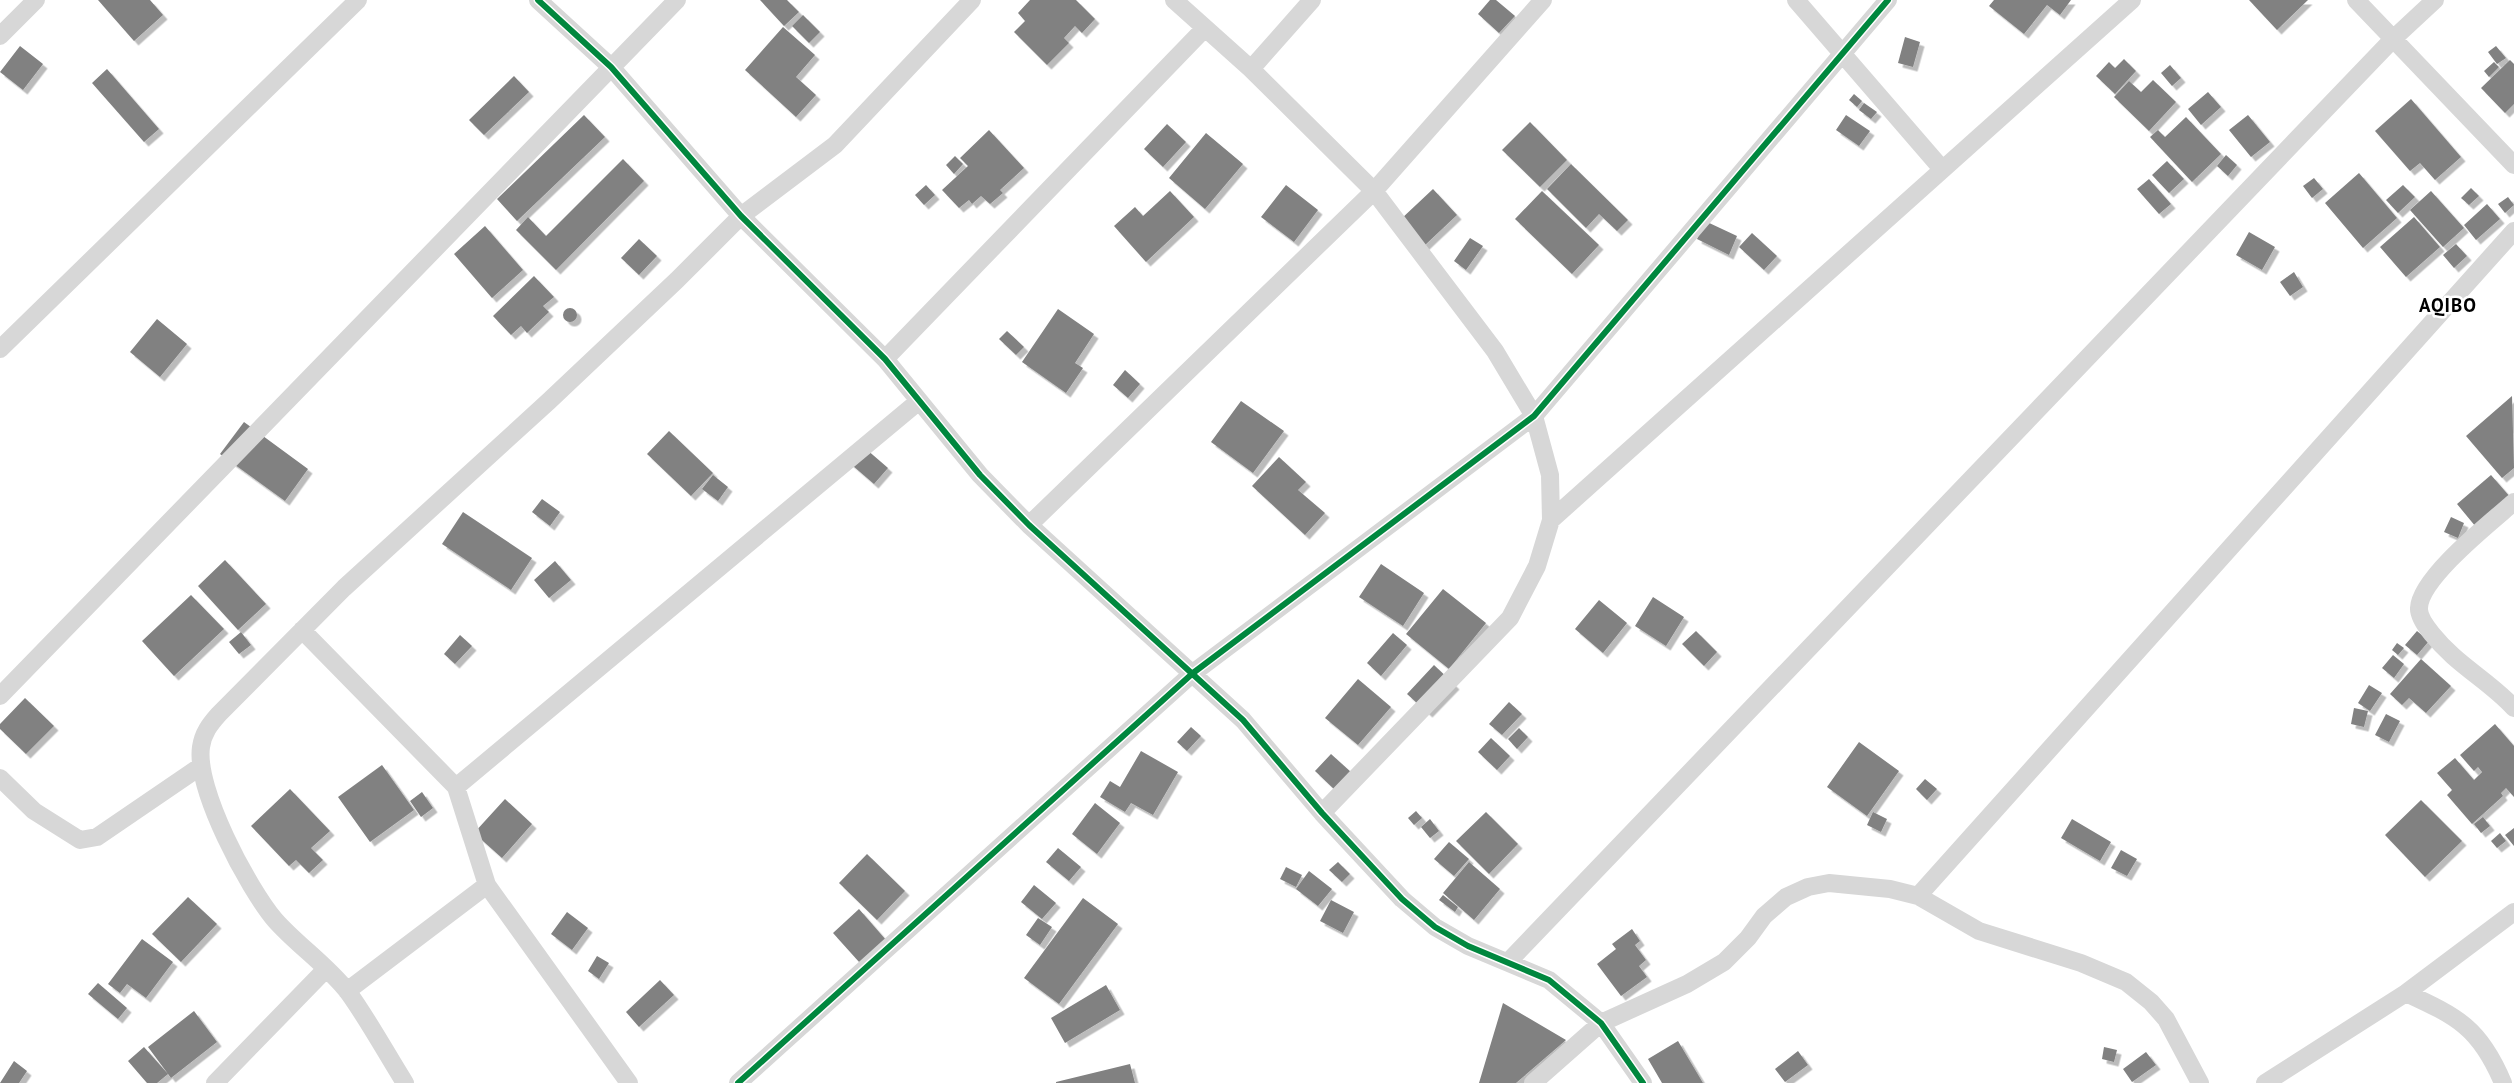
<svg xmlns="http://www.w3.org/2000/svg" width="2514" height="1083" font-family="'PT Sans',sans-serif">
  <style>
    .building { fill: #818181; filter: url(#shadow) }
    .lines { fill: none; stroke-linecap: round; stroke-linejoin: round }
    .minor { stroke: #d7d7d7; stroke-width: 18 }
    .cycleway-casing { stroke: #fff; stroke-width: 9 }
    .cycleway { stroke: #00873e; stroke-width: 6 }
    .labels { text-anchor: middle; stroke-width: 5; stroke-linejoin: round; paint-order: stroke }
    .district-label { font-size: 19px; font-weight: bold; letter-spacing: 1px; fill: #000; stroke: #fff }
  </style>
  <defs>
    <filter id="shadow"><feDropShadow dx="4.5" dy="4.5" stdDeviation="0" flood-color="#0004"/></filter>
  </defs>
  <rect width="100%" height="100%" fill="#fff"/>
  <!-- building -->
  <path class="building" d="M98 0H150L163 15 134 41Z
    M760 0H787L799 12 784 26Z
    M1030 0H1076L1095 19 1082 33 1075 26 1064 38 1069 43 1047 65 1014 32 1025 21 1018 13Z
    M1490 0H1496L1515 16 1499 33 1478 14Z
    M1994 0H2071L2060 15 2047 5 2024 34 1989 6Z
    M2249 0H2308L2277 30Z
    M803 15 820 32 809 43 792 26Z
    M783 27 815 55 796 77 816 95 796 117 745 70Z
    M1905 37 1920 42 1913 67 1898 63Z
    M20 46 43 64 23 90 0 72Z
    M2496 46 2506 58 2497 64 2488 52Z
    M2124 59 2136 71 2115 94 2096 76 2109 62 2115 68Z
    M2510 60 2514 64V104L2505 113 2481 88Z
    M2494 62 2499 67 2489 77 2484 71Z
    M2170 65 2181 78 2172 86 2161 73Z
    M107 69 159 129 144 142 92 83Z
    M514 76 529 92 484 135 469 120Z
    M2153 80 2176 102 2149 131 2114 97 2129 81 2141 92Z
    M2208 92 2221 107 2201 125 2188 109Z
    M1854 94 1862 101 1857 107 1849 100Z
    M2411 99 2461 157 2435 180 2420 163 2410 171 2375 131Z
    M1864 103 1877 112 1871 119 1859 110Z
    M584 115 605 137 517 221 497 199Z
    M1846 115 1870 131 1859 146 1836 130Z
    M2248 115 2270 142 2251 157 2229 130Z
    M2186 117 2221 154 2192 182 2150 137 2158 130 2165 137Z
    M1530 122 1567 160 1540 187 1502 150Z
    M1167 124 1186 142 1163 167 1144 149Z
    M989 130 1024 168 1000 190 1003 193 990 204 981 196 972 204 969 200 959 208 942 190 968 166 960 158Z
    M1206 133 1243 164 1205 209 1169 178Z
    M2226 155 2237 165 2228 176 2217 166Z
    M955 156 963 164 954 174 946 165Z
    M623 159 644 181 556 270 516 230 528 217 546 236Z
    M2167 161 2184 179 2169 193 2152 175Z
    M1571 164 1628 220 1617 231 1599 214 1586 228 1547 189Z
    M2359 173 2397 218 2363 248 2325 203Z
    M2314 178 2323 189 2312 198 2303 186Z
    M2149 179 2171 204 2159 214 2137 189Z
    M926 185 935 195 924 205 915 195Z
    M1286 185 1318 210 1294 242 1261 217Z
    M2403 185 2415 197 2398 213 2386 200Z
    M2471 188 2479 196 2469 205 2461 198Z
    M1433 189 1457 215 1424 246 1400 220Z
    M1170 191 1194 217 1146 262 1114 226 1135 207 1143 216Z
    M1542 191 1599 245 1572 274 1515 219Z
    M2431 191 2464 228 2443 247 2410 210Z
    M2508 197 2514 205 2505 213 2498 204Z
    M2487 204 2500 219 2476 240 2464 225Z
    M2414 217 2440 247 2406 277 2380 247Z
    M1705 221 1737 236 1729 255 1697 239Z
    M485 226 523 270 492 298 454 254Z
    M2249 232 2275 247 2262 270 2236 255Z
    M1752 233 1777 256 1764 270 1739 247Z
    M1470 238 1483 246 1466 270 1454 261Z
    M639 239 657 256 639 275 621 258Z
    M2456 244 2467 256 2454 268 2443 255Z
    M2294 272 2303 287 2290 296 2280 282Z
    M534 276 554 297 543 306 549 312 527 333 521 326 511 335 493 316Z
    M563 315a7 7 0 1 1 14 0a7 7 0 1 1-14 0Z
    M1058 309 1094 334 1075 363 1083 368 1066 393 1022 362Z
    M157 319 187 344 160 377 130 352Z
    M1007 331 1024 347 1016 355 999 339Z
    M1125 370 1140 384 1128 398 1113 385Z
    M2512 396 2514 468 2502 478 2466 436Z
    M1241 401 1284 431 1253 473 1211 442Z
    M244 422 308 469 285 501 220 454Z
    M669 431 713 473 691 496 647 454Z
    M859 443 888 468 874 484 845 459Z
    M1279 457 1306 482 1298 490 1325 513 1305 535 1252 486Z
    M713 475 728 487 718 501 702 489Z
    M2491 475 2511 498 2476 527 2457 504Z
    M542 499 560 512 550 526 532 512Z
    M463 512 532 558 511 590 442 544Z
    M2451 517 2464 523 2458 538 2444 532Z
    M225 560 266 604 238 630 198 586Z
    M555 561 571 580 549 598 534 580Z
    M1381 564 1424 593 1403 626 1359 597Z
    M1443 589 1486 623 1449 669 1406 634Z
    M191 595 224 629 174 676 142 641Z
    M1653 597 1684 617 1666 646 1635 626Z
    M1599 600 1627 623 1603 653 1575 629Z
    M1696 631 1717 652 1704 666 1682 644Z
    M2417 631 2429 641 2417 655 2405 645Z
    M241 632 251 645 239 654 229 642Z
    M1393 633 1407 645 1381 676 1367 663Z
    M460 635 472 646 455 664 444 654Z
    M2397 643 2404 648 2398 655 2392 650Z
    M2393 655 2404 664 2394 678 2382 668Z
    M2421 659 2451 686 2426 713 2409 698 2402 705 2390 694Z
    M1434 665 1455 685 1428 713 1407 694Z
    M1358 679 1391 707 1358 745 1325 718Z
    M2369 685 2382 693 2370 711 2358 703Z
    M25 698 54 726 26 754 0 729V724Z
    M1509 702 1522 714 1502 735 1489 724Z
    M2354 708 2368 711 2364 727 2351 724Z
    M2386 714 2400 721 2389 742 2375 735Z
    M2495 724 2514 746V797L2506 788 2501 793 2503 796 2472 824 2447 795 2452 790 2437 773 2455 758 2474 780 2482 772 2478 767 2474 771 2460 755Z
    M1191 727 1201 736 1187 751 1177 742Z
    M1519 728 1528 737 1517 749 1508 739Z
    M1491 738 1510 756 1497 770 1478 752Z
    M1859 742 1899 771 1867 816 1827 787Z
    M1141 751 1178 772 1153 815 1131 803 1125 812 1100 797 1110 781 1120 787Z
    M1331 754 1352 773 1336 791 1315 771Z
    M382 765 414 810 370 842 338 797Z
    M1925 779 1937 789 1927 800 1916 789Z
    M290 789 330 831 311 848 323 860 309 873 296 860 289 866 251 826Z
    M422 792 433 808 421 817 410 801Z
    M505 799 532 824 502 858 474 833Z
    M2421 800 2462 841 2425 877 2385 835Z
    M1095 803 1120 823 1097 854 1072 834Z
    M1416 811 1422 818 1414 825 1408 818Z
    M1486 812 1518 844 1489 874 1456 841Z
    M1873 812 1887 819 1881 832 1867 825Z
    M2483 817 2490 826 2481 833 2474 824Z
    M1430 819 1439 831 1430 838 1421 827Z
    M2072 819 2111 842 2100 861 2061 838Z
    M2514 828V846L2505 835Z
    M2500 833 2506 841 2497 848 2491 841Z
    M1449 842 1469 859 1454 876 1434 859Z
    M1058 848 1081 867 1069 881 1046 862Z
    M2121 850 2137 859 2127 876 2111 868Z
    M867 854 905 891 877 920 839 883Z
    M1338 862 1350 874 1342 882 1329 870Z
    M1469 862 1500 889 1474 920 1443 893Z
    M1286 867 1302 875 1296 887 1280 879Z
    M1309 871 1332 889 1318 906 1296 889Z
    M1034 885 1056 903 1042 919 1021 902Z
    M1443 895 1458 907 1455 912 1439 900Z
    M188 897 217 924 181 962 152 934Z
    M1083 898 1118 924 1059 1004 1024 978Z
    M1331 900 1354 912 1343 933 1320 921Z
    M859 909 886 940 860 963 833 933Z
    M567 912 588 928 572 950 551 934Z
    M1038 918 1052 927 1040 945 1026 935Z
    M1632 929 1640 941 1635 945 1646 960 1639 966 1647 977 1621 996 1597 964 1616 949 1612 944Z
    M142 939 173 962 146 998 127 984 120 993 108 984Z
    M597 956 609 963 599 979 588 971Z
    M660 980 674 995 639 1027 626 1012Z
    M98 983 127 1008 118 1019 88 994Z
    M1106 985 1120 1010 1065 1043 1051 1018Z
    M1503 1003 1566 1040 1516 1083H1479Z
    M194 1011 217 1042 171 1078 148 1047Z
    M1678 1041 1703 1083H1662L1648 1059Z
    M144 1047 168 1074 157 1083H147L128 1061Z
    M2104 1047 2117 1050 2114 1062 2102 1059Z
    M1798 1051 1808 1065 1785 1082 1775 1069Z
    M2146 1052 2156 1065 2132 1082 2123 1069Z
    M14 1061 27 1071 19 1083H0Z
    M1130 1064 1135 1083H1056V1082Z"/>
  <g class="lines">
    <!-- minor -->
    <path class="minor" d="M538 0 611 67 741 216 885 359 980 475 1029 525 1243 720 1322 813 1402 899 1435 927 1468 946 1549 980 1601 1023 1643 1083
      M1174 0 1251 69 1374 191 1495 351 1534 416 1550 475 1551 520 1537 566 1510 618 1322 813
      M1796 0 1942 169
      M2356 0 2514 165
      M0 36 36 0
      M1251 69 1312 0
      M0 349 358 0
      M885 359 1205 28
      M2514 502C2490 523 2420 578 2419 608 2418 622 2443 647 2453 656 2473 674 2496 688 2514 708
      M1551 520 2132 0
      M1029 525 1374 191 1543 0
      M302 630 456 787 487 885 629 1083
      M0 696 677 0
      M0 778 34 811 80 840 97 837 201 766
      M456 787 919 401
      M1918 896 2514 231
      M1509 961 2393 39 2435 0
      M347 991 487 885
      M2406 993C2458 1017 2480 1028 2503 1083
      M215 1083 326 969
      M405 1083C386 1053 369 1021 348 992 327 965 297 945 275 920 248 888 195 789 201 747 203 733 210 724 219 714L344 588 549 401 677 280 741 216 835 145 972 0
      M738 1083 1193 673 1534 416 1888 0
      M1533 1083 1601 1023 1687 984 1724 962 1748 938 1764 916 1786 897 1808 887 1829 883 1890 889 1918 896 1979 931 2081 963 2126 982 2151 1002 2166 1019 2200 1083
      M2265 1083 2406 993 2514 912"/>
    <defs>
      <path id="cycleway" d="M538 0 611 67 741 216 885 359 980 475 1029 525 1243 720 1322 813 1402 899 1435 927 1468 946 1549 980 1601 1023 1643 1083
        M738 1083 1193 673 1534 416 1888 0"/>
    </defs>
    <!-- cycleway casing -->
    <use href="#cycleway" class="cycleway-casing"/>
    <!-- cycleway -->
    <use href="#cycleway" class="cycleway"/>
  </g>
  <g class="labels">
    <!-- district labels -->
    <g class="district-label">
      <text x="2448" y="312">AQIBO</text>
    </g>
  </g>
</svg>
